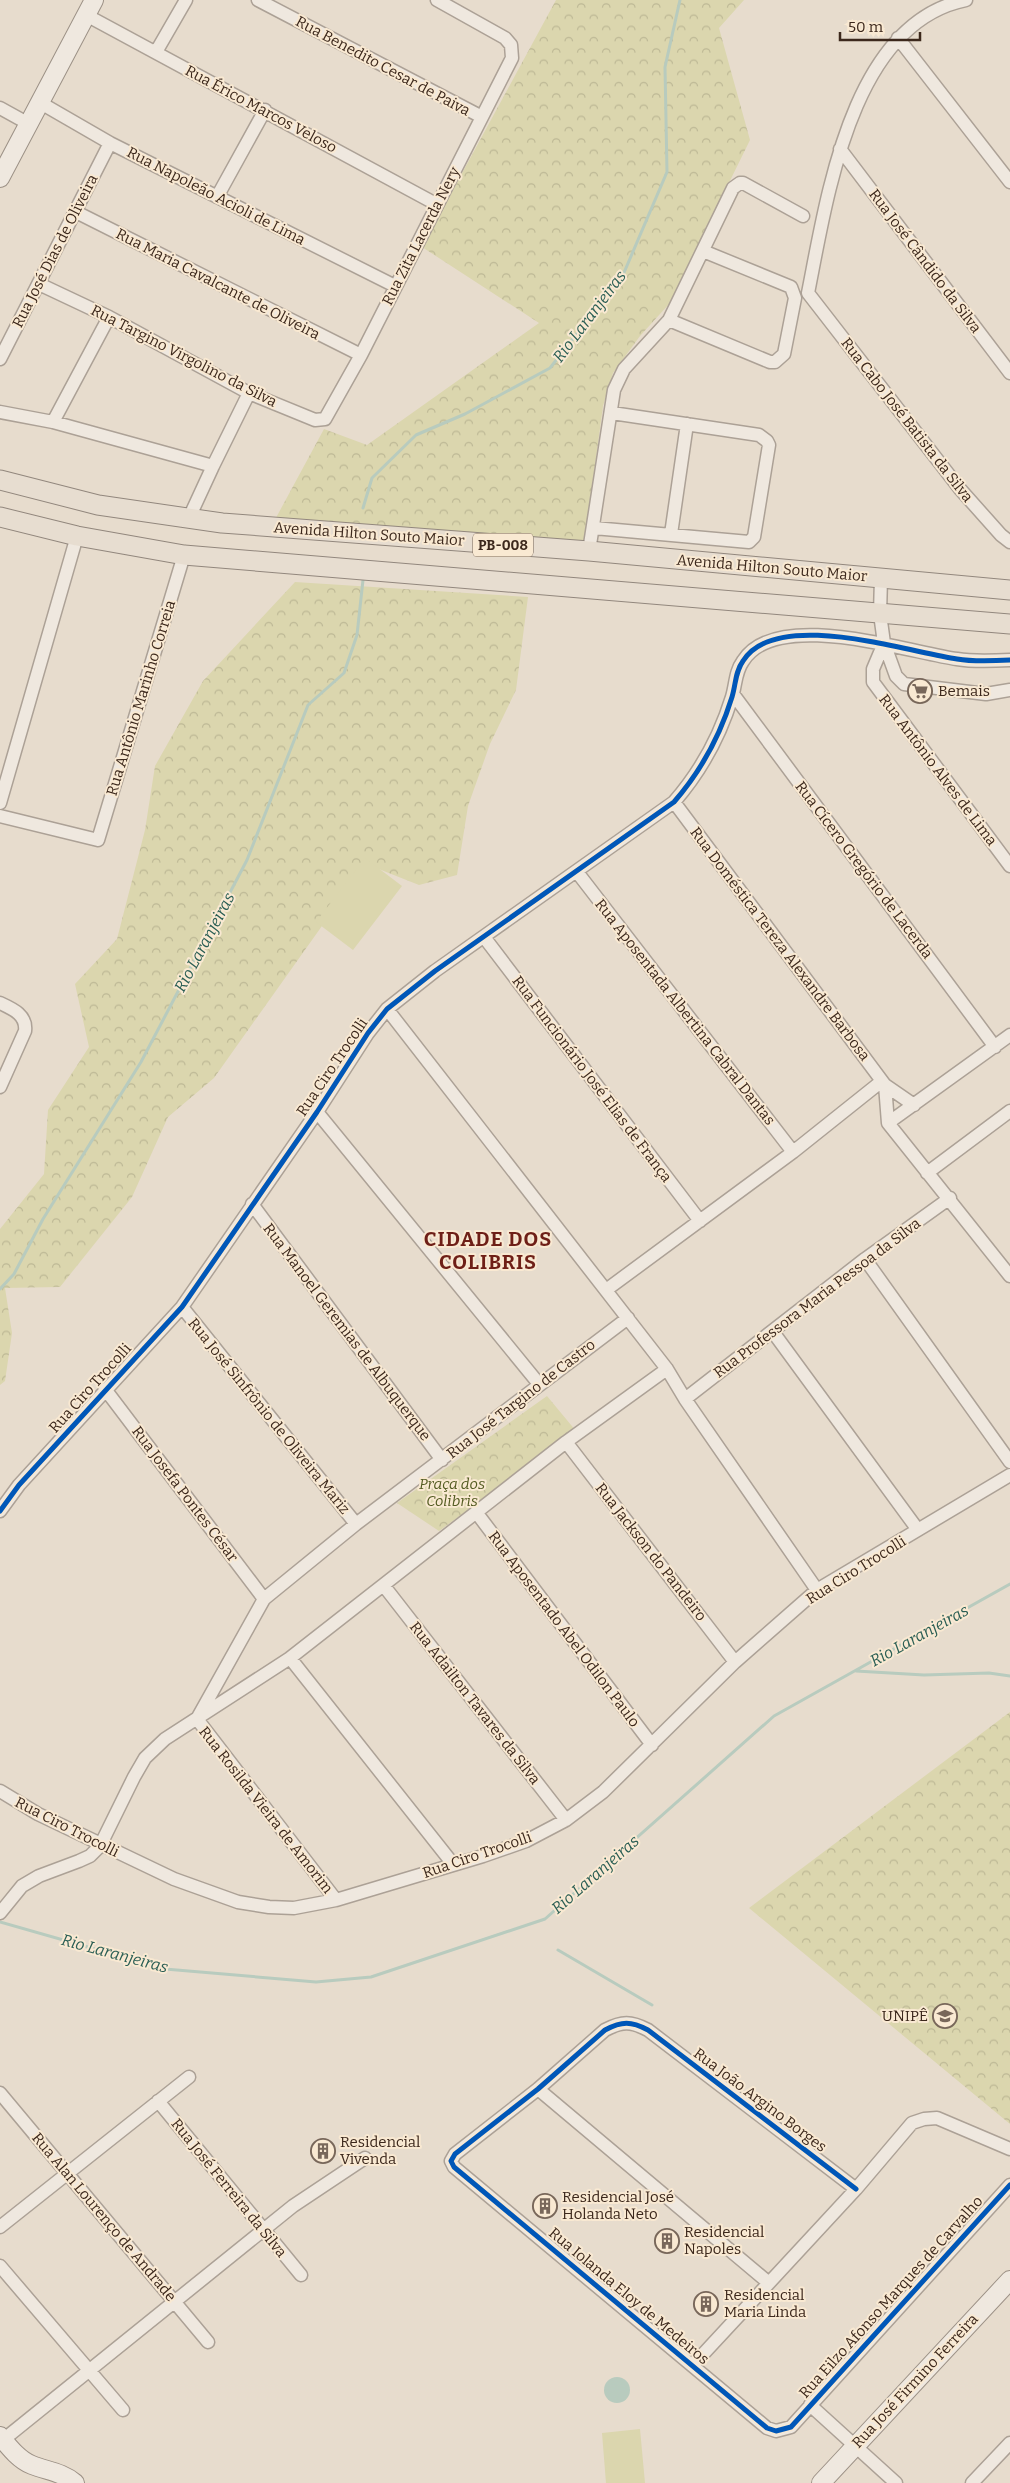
<svg xmlns="http://www.w3.org/2000/svg" width="1010" height="2483" font-family="Bitter,serif">
  <style>
    .forest { fill: url(#forest-crowns) }
    .pitch { fill: #dbd6ae }
    .water { fill: #b8cbbe }
    .lines { fill: none; stroke-linecap: round; stroke-linejoin: round }
    .stream { stroke: #b8cbbe; stroke-width: 3 }
    .street-casing { stroke: #aca196; stroke-width: 15 }
    .secondary-casing { stroke: #9c9186; stroke-width: 20 }
    .primary-casing { stroke: #92877d; stroke-width: 21 }
    .street { stroke: #efe8df; stroke-width: 12 }
    .secondary { stroke: #efe8df; stroke-width: 18 }
    .primary { stroke: #e7ddd0; stroke-width: 19 }
    .cycleway-casing { stroke: #f9e9d2; stroke-width: 8 }
    .cycleway { stroke: #0057b8; stroke-width: 5 }
    .labels { text-anchor: middle; stroke-width: 4; stroke-linejoin: round; paint-order: stroke }
    .shield { fill: #f9e9d2; stroke: #756253; stroke-width: 1 }
    .shield-label { font-size: 14px; font-weight: bold; fill: #3c281c }
    .street-label { font-size: 15px; fill: #3c281c; stroke: #f9e9d2 }
    .poi-label { font-size: 15px; fill: #3c281c; stroke: #f9e9d2; text-anchor: start }
    .park-label { font-size: 15px; font-style: italic; fill: #535b21; stroke: #f9e9d2 }
    .water-label { font-size: 16px; font-style: italic; fill: #2a5e54; stroke: #f9e9d2 }
    .district-label { font-size: 20px; font-weight: bold; letter-spacing: 1px; fill: #6e1f17; stroke: #f9e9d2 }
  </style>
  <defs>
    <pattern id="forest-crowns" width="20" height="18" patternUnits="userSpaceOnUse" patternTransform="scale(1.25)"><rect width="20" height="18" fill="#dbd6ae"/><path d="M2 6a3 3 0 1 1 6 0M12 15a3 3 0 1 1 6 0" fill="none" stroke="#bdb895"/></pattern>
  </defs>
  <rect width="100%" height="100%" fill="#e7dccd"/>
  <!-- forest -->
  <path class="forest" d="M556 0H744L719 28 750 140 670 303 640 336 613 373 603 406 584 547 271 527 324 429 367 445 539 323 422 247Z
    M295 582 528 597 516 690 490 744 468 806 457 875 419 885 366 864 214 1078 168 1117 132 1197 60 1287 5 1288 12 1333 5 1381 0 1385V1229L44 1174 48 1110 89 1047 75 984 117 939 145 830 155 766 203 681Z
    M547 1396 576 1431 439 1531 397 1503Z
    M1010 1712V2124L749 1908Z"/>
  <!-- pitch -->
  <path class="pitch" d="M365 858 402 886 353 950 316 922Z
    M640 2429 645 2483H606L602 2433Z"/>
  <!-- water -->
  <path class="water" d="M604 2390a13 13 0 1 1 26 0a13 13 0 1 1-26 0Z"/>
  <g class="lines">
    <!-- stream -->
    <path class="stream" d="M363 508 372 478 416 435 465 414 550 368 623 275 667 172 665 67 680 0
      M0 1289 14 1274 43 1219 141 1062 247 860 308 705 344 673 357 635 363 580
      M856 1671 924 1675 989 1673 1010 1676
      M0 1922 165 1969 316 1982 371 1977 545 1919 774 1716 1010 1584
      M558 1950 652 2005"/>
    <defs>
      <path id="street" d="M258 0 482 117
        M966 0C851 23 827 198 808 293L960 489 1001 535 1010 542
        M86 15 436 204
        M898 38 1010 182
        M156 52 186 0
        M39 102 110 143 395 286
        M0 108 29 124
        M840 149 1010 373
        M217 197 265 110
        M76 212 361 355
        M39 284 109 317 249 393 315 420 325 419 361 355 512 58 511 45 505 38 437 0
        M669 320 770 362H775L784 354 795 298 791 287 703 251
        M0 359 110 143
        M0 412 53 422 213 466 249 393
        M53 422 109 317
        M189 518 213 466
        M594 528 749 542 754 537 769 445 767 441 759 435 612 413
        M671 534 687 424
        M589 551 614 390 624 369 669 320 733 188 740 183H743L803 216
        M881 578 880 614 884 643 873 669V682L1010 866
        M884 643 896 676 904 684 986 694 1010 690
        M733 694 995 1047
        M674 802 885 1085 914 1105
        M0 803 77 536
        M0 816 98 840 184 555
        M577 872 793 1152
        M484 937 700 1221
        M0 1003C13 1009 27 1015 25 1031L0 1087
        M387 1009 667 1369 685 1399 817 1590
        M885 1085 888 1123 1010 1276
        M317 1112 539 1384
        M888 1123 1010 1035
        M927 1173 1010 1111
        M252 1204 442 1460
        M865 1259 1010 1462
        M606 1290 793 1152 882 1081
        M182 1307 356 1524
        M773 1332 918 1530
        M105 1389 264 1599
        M685 1399 865 1259 950 1198
        M566 1442 735 1662
        M0 1511 19 1485 182 1307 317 1112 368 1033 387 1009 435 971 674 802C701 771 720 736 732 697 736 684 735 672 743 661 776 608 907 652 957 659 974 662 992 661 1010 660
        M476 1512 652 1745
        M384 1586 566 1820
        M290 1658 453 1864
        M0 1791 38 1814 174 1879 238 1902 269 1907 294 1908 336 1900 483 1856 526 1841 566 1820 603 1792 735 1662 817 1590 1010 1475
        M336 1900 197 1719 264 1599 356 1524 628 1318
        M0 1913 22 1886 39 1876 79 1861 90 1856 100 1846 134 1777 145 1758 165 1739 290 1658 566 1442 667 1369
        M538 2089 769 2283
        M0 2093 208 2342
        M158 2101 301 2275
        M856 2189 648 2030C631 2021 622 2021 605 2030L538 2089 455 2154 451 2161 454 2167 767 2428 776 2431 791 2427 1010 2185
        M0 2227 189 2077
        M0 2266 123 2410
        M693 2365 856 2189 912 2123 924 2119 937 2118 1010 2149
        M810 2405 896 2483
        M3 2440 293 2206 365 2158
        M972 2483 1010 2443"/>
      <path id="secondary" d="M0 178 94 0
        M0 2436C9 2447 19 2460 32 2465 47 2471 62 2472 75 2483
        M821 2483 1010 2280"/>
      <path id="primary" d="M0 480 98 505 222 523 589 551 1010 590
        M0 517 77 536 184 555 1010 624"/>
    </defs>
    <!-- street casing -->
    <use href="#street" class="street-casing"/>
    <!-- secondary casing -->
    <use href="#secondary" class="secondary-casing"/>
    <!-- primary casing -->
    <use href="#primary" class="primary-casing"/>
    <!-- street -->
    <use href="#street" class="street"/>
    <!-- secondary -->
    <use href="#secondary" class="secondary"/>
    <!-- primary -->
    <use href="#primary" class="primary"/>
    <defs>
      <path id="cycleway" d="M0 1511 19 1485 182 1307 317 1112 368 1033 387 1009 435 971 674 802C701 771 720 736 732 697 736 684 735 672 743 661 776 608 907 652 957 659 974 662 992 661 1010 660
        M856 2189 648 2030C631 2021 622 2021 605 2030L538 2089 455 2154 451 2161 454 2167 767 2428 776 2431 791 2427 1010 2185"/>
    </defs>
    <!-- cycleway casing -->
    <use href="#cycleway" class="cycleway-casing"/>
    <!-- cycleway -->
    <use href="#cycleway" class="cycleway"/>
  </g>
  <!-- icons -->
  <defs>
    <symbol id="supermarket-ring" viewBox="-11 -11 22 22"><circle r="9.5" fill="#f9e9d2" stroke="#78675a" stroke-width="1.5"/><path d="M-6-5.5h2.5l.6 2H6L4.5 2H-2.5L-4.4-4H-6ZM-1.5 3.2a1.3 1.3 0 1 0 .1 0ZM3 3.2a1.3 1.3 0 1 0 .1 0Z" fill="#78675a"/></symbol>
    <symbol id="university-ring" viewBox="-11 -11 22 22"><circle r="9.5" fill="#f9e9d2" stroke="#78675a" stroke-width="1.5"/><path d="M0-5L7-2L0 1L-7-2ZM-4 1L0 2.5L4 1V4Q0 6-4 4Z" fill="#78675a"/></symbol>
    <symbol id="building-ring" viewBox="-11 -11 22 22"><circle r="9.5" fill="#f9e9d2" stroke="#78675a" stroke-width="1.5"/><path d="M-4-6H4V6H1V3H-1V6H-4ZM-2.5-4.3h1.7v1.8h-1.7ZM.8-4.3h1.7v1.8H.8ZM-2.5-1h1.7V.8h-1.7ZM.8-1h1.7V.8H.8Z" fill="#78675a"/></symbol>
  </defs>
  <g fill-rule="evenodd">
    <use href="#supermarket-ring" x="906" y="677" width="28" height="28"/>
    <use href="#university-ring" x="931" y="2002" width="28" height="28"/>
    <use href="#building-ring" x="309" y="2137" width="28" height="28"/>
    <use href="#building-ring" x="531" y="2192" width="28" height="28"/>
    <use href="#building-ring" x="653" y="2227" width="28" height="28"/>
    <use href="#building-ring" x="692" y="2290" width="28" height="28"/>
  </g>
  <g class="labels">
    <!-- shield labels -->
    <rect class="shield" x="473" y="533.5" width="60" height="23" rx="4"/>
    <g class="shield-label">
      <text x="503" y="550">PB-008</text>
    </g>
    <!-- street labels -->
    <g class="street-label">
      <text transform="translate(383 66) rotate(28)" y="5">Rua Benedito Cesar de Paiva</text>
      <text transform="translate(261 109) rotate(28)" y="5">Rua Érico Marcos Veloso</text>
      <text transform="translate(216 196) rotate(27)" y="5">Rua Napoleão Acioli de Lima</text>
      <text transform="translate(421 236) rotate(-63)" y="5">Rua Zita Lacerda Nery</text>
      <text transform="translate(55 251) rotate(-63)" y="5">Rua José Dias de Oliveira</text>
      <text transform="translate(925 261) rotate(53)" y="5">Rua José Cândido da Silva</text>
      <text transform="translate(218 284) rotate(27)" y="5">Rua Maria Cavalcante de Oliveira</text>
      <text transform="translate(184 356) rotate(27)" y="5">Rua Targino Virgolino da Silva</text>
      <text transform="translate(907 420) rotate(52)" y="5">Rua Cabo José Batista da Silva</text>
      <text transform="translate(369 534) rotate(4)" y="5">Avenida Hilton Souto Maior</text>
      <text transform="translate(772 568) rotate(5)" y="5">Avenida Hilton Souto Maior</text>
      <text transform="translate(141 698) rotate(-73)" y="5">Rua Antônio Marinho Correia</text>
      <text transform="translate(938 770) rotate(53)" y="5">Rua Antônio Alves de Lima</text>
      <text transform="translate(864 870) rotate(53)" y="5">Rua Cícero Gregório de Lacerda</text>
      <text transform="translate(780 944) rotate(53)" y="5">Rua Doméstica Tereza Alexandre Barbosa</text>
      <text transform="translate(685 1012) rotate(52)" y="5">Rua Aposentada Albertina Cabral Dantas</text>
      <text transform="translate(332 1067) rotate(-56)" y="5">Rua Ciro Trocolli</text>
      <text transform="translate(592 1079) rotate(53)" y="5">Rua Funcionário José Elias de França</text>
      <text transform="translate(817 1298) rotate(-37)" y="5">Rua Professora Maria Pessoa da Silva</text>
      <text transform="translate(347 1332) rotate(53)" y="5">Rua Manoel Geremias de Albuquerque</text>
      <text transform="translate(90 1388) rotate(-48)" y="5">Rua Ciro Trocolli</text>
      <text transform="translate(521 1399) rotate(-38)" y="5">Rua José Targino de Castro</text>
      <text transform="translate(269 1416) rotate(51)" y="5">Rua José Sinfrônio de Oliveira Mariz</text>
      <text transform="translate(185 1494) rotate(53)" y="5">Rua Josefa Pontes César</text>
      <text transform="translate(651 1552) rotate(52)" y="5">Rua Jackson do Pandeiro</text>
      <text transform="translate(856 1570) rotate(-32)" y="5">Rua Ciro Trocolli</text>
      <text transform="translate(564 1629) rotate(53)" y="5">Rua Aposentado Abel Odilon Paulo</text>
      <text transform="translate(475 1703) rotate(52)" y="5">Rua Adailton Tavares da Silva</text>
      <text transform="translate(266 1810) rotate(52)" y="5">Rua Rosilda Vieira de Amorim</text>
      <text transform="translate(67 1827) rotate(27)" y="5">Rua Ciro Trocolli</text>
      <text transform="translate(477 1855) rotate(-19)" y="5">Rua Ciro Trocolli</text>
      <text transform="translate(760 2100) rotate(37)" y="5">Rua João Argino Borges</text>
      <text transform="translate(229 2188) rotate(51)" y="5">Rua José Ferreira da Silva</text>
      <text transform="translate(104 2217) rotate(50)" y="5">Rua Alan Lourenço de Andrade</text>
      <text transform="translate(629 2296) rotate(40)" y="5">Rua Iolanda Eloy de Medeiros</text>
      <text transform="translate(891 2297) rotate(-48)" y="5">Rua Eilzo Afonso Marques de Carvalho</text>
      <text transform="translate(915 2381) rotate(-47)" y="5">Rua José Firmino Ferreira</text>
    </g>
    <!-- poi labels -->
    <g class="poi-label">
      <text x="938" y="696">Bemais</text>
      <text x="928" y="2021" text-anchor="end">UNIPÊ</text>
      <text x="340" y="2147">Residencial<tspan x="340" dy="17">Vivenda</tspan></text>
      <text x="562" y="2202">Residencial José<tspan x="562" dy="17">Holanda Neto</tspan></text>
      <text x="684" y="2237">Residencial<tspan x="684" dy="17">Napoles</tspan></text>
      <text x="724" y="2300">Residencial<tspan x="724" dy="17">Maria Linda</tspan></text>
    </g>
    <!-- park labels -->
    <g class="park-label">
      <text x="452" y="1489">Praça dos<tspan x="452" dy="17">Colibris</tspan></text>
    </g>
    <!-- water labels -->
    <g class="water-label">
      <text transform="translate(589 316) rotate(-53)" y="6">Rio Laranjeiras</text>
      <text transform="translate(204 942) rotate(-62)" y="6">Rio Laranjeiras</text>
      <text transform="translate(919 1635) rotate(-29)" y="6">Rio Laranjeiras</text>
      <text transform="translate(595 1874) rotate(-41)" y="6">Rio Laranjeiras</text>
      <text transform="translate(115 1953) rotate(15)" y="6">Rio Laranjeiras</text>
    </g>
    <!-- district labels -->
    <g class="district-label">
      <text x="488" y="1246">CIDADE DOS<tspan x="488" dy="23">COLIBRIS</tspan></text>
    </g>
  </g>
  <!-- scale -->
  <path d="M840 32v8h80v-8" fill="none" stroke="#3c281c" stroke-width="2.5"/>
  <text x="848" y="32" font-size="15" fill="#3c281c" stroke="#f9e9d2" stroke-width="4" paint-order="stroke">50 m</text>
</svg>
